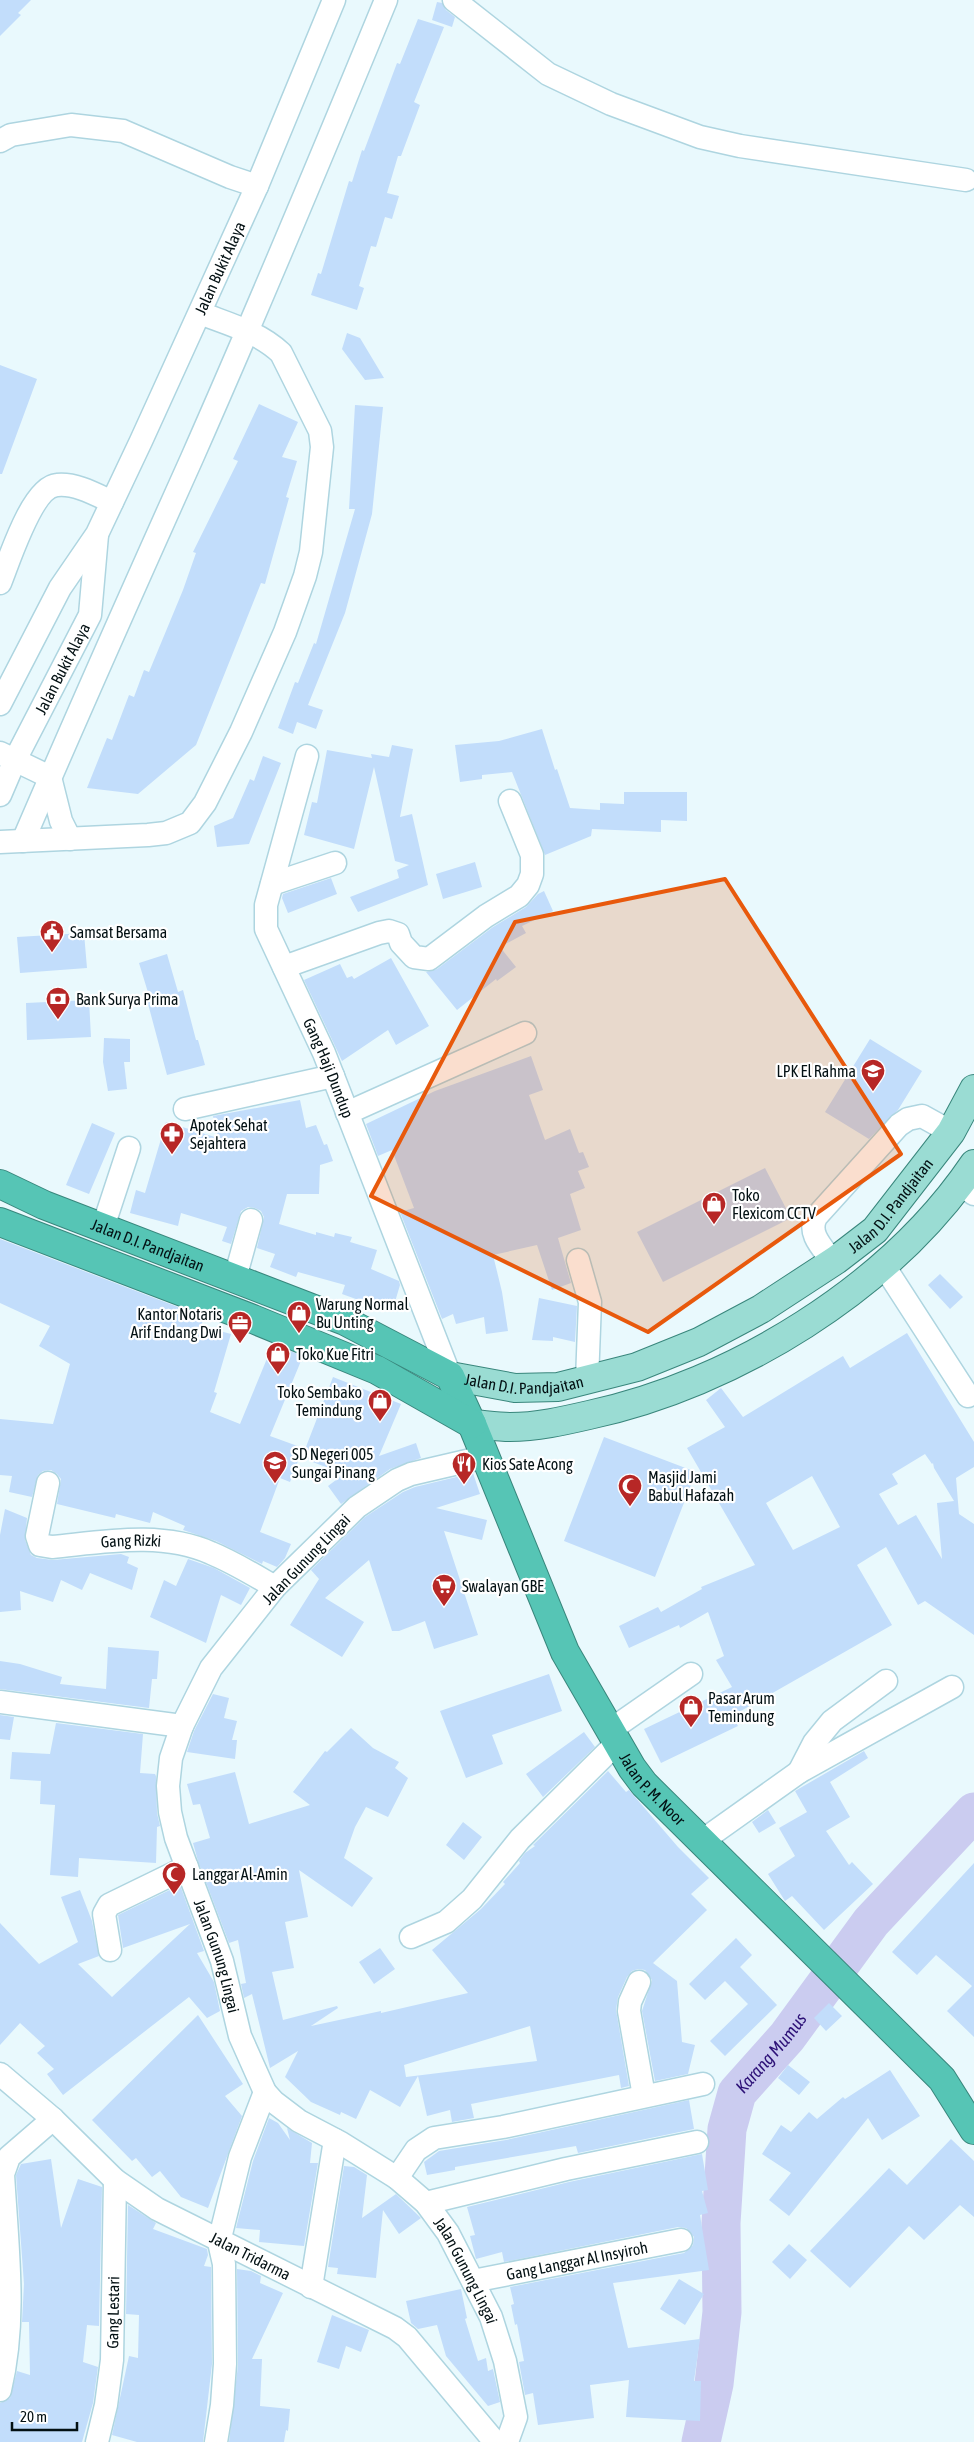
<svg xmlns="http://www.w3.org/2000/svg" width="974" height="2442" font-family="'Asap Condensed',sans-serif">
  <style>
    .lines { fill: none; stroke-linecap: round; stroke-linejoin: round }
    .river { stroke: #cbccf0; stroke-width: 39 }
    .building { fill: #c2ddfb; fill-rule: evenodd }
    .minor-casing { stroke: #aed5e0; stroke-width: 25 }
    .major-casing { stroke: #39867c; stroke-width: 30 }
    .highway-casing { stroke: #39867c; stroke-width: 30 }
    .minor { stroke: #fff; stroke-width: 22 }
    .major { stroke: #9adcd3; stroke-width: 28 }
    .highway { stroke: #56c5b5; stroke-width: 28 }
    .marked { fill: #e8590c; fill-opacity: 0.2; stroke: #e8590c; stroke-width: 4; stroke-linejoin: round }
    .labels { text-anchor: middle; stroke-width: 4.5; stroke-linejoin: round; paint-order: stroke }
    .street-label { font-size: 16px; fill: #031013; stroke: #fff }
    .poi-label { font-size: 16px; fill: #031013; stroke: #fff; text-anchor: start }
    .water-label { font-size: 18px; font-style: italic; fill: #2d1177; stroke: #fff }
  </style>
  <rect width="100%" height="100%" fill="#e9f9fd"/>
  <g class="lines">
    <!-- river -->
    <path class="river" id="s1" d="M701 2442 714 2384 722 2312 721 2223 727 2129 737 2093 787 2037 871 1922 974 1812"/>
  </g>
  <!-- building -->
  <path class="building" d="M0 0H31L18 13 21 15 0 36Z
    M437 2 442 3 446 10 455 17 452 27 432 20Z
    M418 19 444 27 414 102 420 105 401 156H398L387 193 399 196 392 219 385 217 376 247 371 246 359 286 364 288 357 310 311 295 318 273 321 274 349 181 352 182 362 150 364 151 397 63 400 64Z
    M347 333 360 338 384 378 365 380 342 349Z
    M0 365 37 379 2 474H0Z
    M259 404 298 422 282 457 297 461 286 497 289 498 265 584 261 583 196 745 138 794 87 788 107 738 112 740 129 695 134 697 144 670 149 672 183 590 196 553 193 552 238 461 233 459Z
    M355 405 383 407 372 514 345 613 308 705 323 710 316 729 297 722 293 734 278 728 295 682 298 683 314 643 316 644 355 509H349Z
    M542 729 555 770 557 769 570 808 600 810V803L624 804V792H687V821L661 820V832L592 829 591 836 545 855 512 772 482 775V779L460 782 455 745 499 741Z
    M392 745 413 749 400 817 412 814 428 885 358 912 350 897 399 878 397 870 409 865 395 861 374 767 354 849 304 835 312 802 317 803 327 750 372 758 371 754 389 757Z
    M263 756 281 763 249 844 217 847 214 826 233 818 250 779 254 781Z
    M475 862 482 887 443 899 436 874Z
    M331 878 337 894 288 913 282 898 283 894Z
    M544 891 553 911 522 926 526 933 500 947 516 967 497 981 496 979 457 1010 426 972 437 969 493 927 526 907 538 894Z
    M84 933 87 968 20 973 17 937Z
    M167 954 178 992 183 990 196 1040H198L205 1065 167 1075 147 1000 150 999 139 963Z
    M391 958 429 1026 396 1045 388 1030 342 1061 304 980 340 964 347 978 352 976 354 979Z
    M89 1000 91 1037 27 1040 26 1003Z
    M104 1038 130 1039V1062H124L127 1089 108 1091 103 1062Z
    M870 1039 922 1071 898 1110 869 1139 825 1112Z
    M531 1056 543 1090 529 1095 545 1140 570 1129 579 1153 583 1152 589 1167 578 1171 585 1188 570 1194 581 1230 558 1238 571 1283 552 1290 537 1245 493 1255 502 1292 508 1331 486 1334 484 1317 456 1324 453 1314 442 1319 400 1212 414 1208 392 1150 378 1156 366 1124 435 1091Z
    M300 1100 306 1128 316 1125 324 1145 327 1144 333 1161 320 1165 319 1194H287L279 1224 316 1235V1232L334 1237 335 1233 352 1237 350 1242 377 1250 371 1269 399 1281 400 1285 392 1312 342 1294 345 1285 298 1272 296 1277 270 1267 275 1254 257 1248 264 1217 261 1211 255 1208 248 1207 241 1211 231 1244 222 1241 227 1227 181 1213 178 1226 130 1213 136 1190 145 1193 166 1122 218 1138 213 1116Z
    M92 1123 115 1133 89 1194 66 1185Z
    M765 1168 791 1218 663 1282 637 1232Z
    M0 1239 204 1317 201 1326 231 1334 214 1392 217 1393 210 1412 240 1424 273 1344 303 1356 270 1436 303 1448 290 1482 280 1478 260 1532 291 1544 285 1558 277 1567 263 1561 262 1564 216 1541 183 1530 185 1526 153 1512 150 1523 116 1514 115 1518 57 1504 61 1479 57 1474 51 1470 43 1471 38 1475 32 1497 9 1492 12 1476 0 1475V1419L53 1424 70 1364 39 1346 50 1326 0 1303Z
    M940 1274 963 1297 950 1309 928 1285Z
    M539 1298 577 1306 575 1342 553 1337V1341L532 1340Z
    M907 1333 974 1442V1467L956 1478 959 1514 974 1524V1635L925 1601 918 1605 886 1547 857 1565 892 1625 732 1716 738 1726 661 1763 644 1729 732 1687 716 1660 724 1656 708 1612 680 1628 679 1625 629 1648 619 1626 658 1607 661 1612 702 1589 701 1587 755 1565 687 1448 725 1427 706 1400 721 1388 743 1417 843 1356 850 1368ZM925 1454 932 1464 933 1463 934 1468 954 1501 937 1503 942 1559 916 1515 898 1525 879 1494 898 1484 892 1474ZM812 1476 840 1527 793 1550 766 1503Z
    M333 1377 401 1404 379 1456 416 1443 421 1458 390 1469 341 1504 328 1486 344 1474 310 1461 304 1452Z
    M604 1437 696 1472 655 1577 564 1541Z
    M473 1473 480 1494 436 1508 487 1520 482 1540 444 1531 478 1635 434 1649 425 1621 399 1631H392L369 1560 325 1598 364 1622 342 1657 290 1625 319 1579 311 1570 365 1517 403 1492 415 1487Z
    M5 1509 27 1518 25 1540 31 1555 37 1558 53 1560 121 1554 129 1557 127 1563 138 1568 132 1590 90 1573 82 1590 61 1580 53 1602 20 1591 21 1610 0 1612V1535Z
    M188 1559 214 1568 250 1588 241 1605 221 1595 206 1643 150 1617 164 1580 176 1586Z
    M108 1647 159 1651 157 1679H152L149 1708 0 1689V1661L20 1664 62 1677 60 1684 106 1689Z
    M549 1674 562 1711 492 1735 503 1764 466 1778 440 1711Z
    M213 1694 229 1698 224 1718 237 1721 232 1740H237L235 1759 187 1752 194 1731Z
    M0 1715 14 1717 10 1740 0 1739Z
    M56 1723 143 1734 140 1773 155 1774 156 1776 157 1813 160 1826 157 1827 156 1863 79 1858 78 1877 50 1875 55 1805 40 1804 41 1781 10 1779 12 1752 50 1754Z
    M351 1728 373 1748 399 1762 395 1768 408 1778 388 1817 366 1807 355 1827 344 1858 373 1878 352 1907 299 1870 308 1917 285 1922 294 1968 272 1972 283 2020 337 2006 338 2008 311 2026 381 2011V2013L468 1993 432 1950 481 1909 505 1884 503 1882 520 1863 519 1861 525 1853 535 1846 533 1845 608 1771 626 1792 629 1790 678 1847 709 1878 691 1894 707 1910 653 1963 677 1981 682 2042 695 2045 688 2074 655 2081 642 2011 652 1980 645 1970 638 1969 632 1971 627 1977 618 1997 616 2010 629 2086 621 2088 619 2075 471 2104 474 2118 452 2122 450 2110 427 2116 418 2076 400 2107 370 2090 356 2119 341 2112 340 2115 311 2102 285 2077 298 2051 270 2068 252 1994 244 1998 241 1984 246 1983 238 1940 229 1943 198 1861 193 1843 210 1838 200 1804 193 1805 187 1784 235 1772 249 1824 310 1805 293 1792 325 1751 327 1752ZM530 2026 537 2061 406 2077 404 2065Z
    M584 1732 595 1747 543 1797 526 1774Z
    M864 1751 868 1758 830 1782 850 1817 826 1831 849 1865 852 1862 873 1884 824 1930 792 1896 785 1901 768 1874 795 1856 779 1828 807 1812 795 1791Z
    M768 1810 776 1823 759 1833 752 1822Z
    M463 1822 482 1837 464 1860 446 1845Z
    M974 1863V2037L947 2011 972 1986 936 1955 917 1975 892 1952Z
    M180 1885 204 1951 197 1953 214 1982 220 2011 207 2018 189 1997 63 2095 47 2074 54 2069 37 2053 45 2046 20 2023 0 2045V1923L39 1964 78 1942 61 1897 80 1890 92 1921 99 1956 78 1964 112 1997 190 1924 123 1948 118 1915Z
    M736 1938 752 1955 740 1967 777 2005 725 2056 710 2041 748 2004 725 1981 705 2000 689 1984Z
    M380 1948 395 1969 374 1984 359 1962Z
    M829 2003 842 2016 826 2031 814 2018Z
    M198 2015 243 2084 225 2096 242 2116 208 2208 181 2197 160 2171 152 2177 136 2158 132 2161 92 2120Z
    M788 2065 810 2082 799 2095 778 2078Z
    M890 2070 920 2116 882 2140 868 2118 789 2216 769 2200 791 2173 762 2154 781 2125 791 2132 809 2112 817 2119 843 2097 845 2099Z
    M689 2100 694 2129 578 2153 576 2146 455 2167V2170L427 2175 424 2162 439 2151 506 2140Z
    M269 2118 278 2123 290 2140 287 2128 312 2143 310 2163H318L304 2246 259 2242 260 2230 236 2228 253 2161Z
    M951 2139 974 2161V2217L960 2205 924 2240 909 2226 850 2288 810 2251 889 2168 907 2185Z
    M702 2154 708 2190 702 2191 708 2213 700 2215 709 2270 613 2283 628 2348 700 2339 694 2381H701L700 2421 626 2417 629 2380 590 2385 594 2418 538 2425 533 2393 525 2395 519 2362 524 2361 517 2324 515 2325 511 2305 514 2304 510 2287 684 2253 693 2245 694 2237 686 2228 678 2227 504 2262 502 2252 476 2259 470 2236 475 2235 467 2207 569 2182Z
    M51 2159 61 2228 78 2179 102 2187 99 2326 87 2325 83 2362 98 2367 93 2403 82 2442H0V2403L10 2398 17 2371 30 2375 29 2322H22L24 2284 16 2175 21 2164Z
    M344 2166 354 2167 367 2175 362 2218 396 2194 421 2218 399 2234 383 2210 376 2278 337 2274 338 2268 328 2267Z
    M128 2205 156 2223 153 2229 207 2249 208 2255 204 2266 211 2267 212 2364 203 2442H137L112 2435 129 2356 138 2358 139 2315 126 2314Z
    M789 2244 807 2260 790 2279 772 2262Z
    M237 2269 251 2271 261 2276 260 2283 283 2293 252 2359H262L260 2406 290 2409 288 2431 286 2430 284 2442H229L238 2365Z
    M679 2279 704 2294 685 2325 660 2309Z
    M461 2289 467 2318 465 2319 478 2361 486 2358 488 2371 493 2369 500 2402 488 2406 446 2356 437 2325 418 2329 411 2323 406 2301Z
    M332 2315 369 2330 361 2352 346 2346 339 2369 317 2362Z"/>
  <g class="lines">
    <defs>
      <g id="minor">
        <path d="M454 0 548 74 611 104 700 137 740 146 966 180"/>
        <path d="M0 141 11 135 71 125 123 131 230 177 257 186"/>
        <path d="M0 583C9 561 32 487 57 485 75 483 95 494 112 502"/>
        <path id="s2" d="M0 704 60 588 97 534 141 441 257 186 334 0"/>
        <path d="M0 753 50 777 61 821 70 839"/>
        <path id="s3" d="M307 756 266 905V929L324 1053 450 1376"/>
        <path id="s4" d="M0 795 15 760 90 615 97 535"/>
        <path d="M23 841C78 713 135 585 192 458 259 306 323 153 386 0"/>
        <path d="M0 842 148 835 166 833 190 823 205 803 241 732 285 632 305 576 311 552 322 447 320 431 281 353C259 332 228 324 200 313"/>
        <path d="M272 884 335 863"/>
        <path d="M284 967 379 933 389 931 398 934 401 943 414 957 429 959 486 916 519 896 528 885 532 874V855L510 801"/>
        <path d="M185 1109 333 1076"/>
        <path d="M347 1113 525 1033"/>
        <path d="M960 1184 974 1194"/>
        <path d="M103 1227 129 1148"/>
        <path d="M578 1260 590 1302 587 1380"/>
        <path d="M833 1262C823 1248 807 1234 816 1217L899 1125 908 1119 922 1116 951 1132"/>
        <path d="M884 1266 968 1396"/>
        <path d="M235 1278 251 1220"/>
        <path id="s5" d="M484 1457 411 1474 397 1480 357 1507 275 1587 211 1668 182 1726 171 1758 168 1786 170 1812 176 1838 222 1961 240 2036 265 2092 274 2102 299 2121 341 2143 397 2178 426 2203 448 2233 491 2317 505 2361 516 2417 507 2442"/>
        <path id="s6" d="M48 1483 37 1536 40 1545 52 1547C104 1542 161 1531 211 1553 233 1562 254 1575 275 1587"/>
        <path d="M0 1702 182 1726"/>
        <path d="M609 1731 691 1674"/>
        <path d="M799 1772 814 1743 832 1721 886 1681"/>
        <path d="M702 1841 799 1772 952 1687"/>
        <path d="M411 1937 446 1922 472 1899 520 1839 617 1743"/>
        <path d="M110 1950 104 1914 109 1905 187 1867"/>
        <path d="M639 1982 630 2002 629 2011 644 2096"/>
        <path id="s7" d="M0 2074 53 2119 115 2180 157 2209 395 2328 407 2337 495 2442"/>
        <path d="M397 2178 416 2150 434 2138 503 2127 703 2084"/>
        <path d="M426 2203 566 2169 697 2142"/>
        <path id="s8" d="M473 2281 681 2240"/>
        <path d="M311 2287 335 2140"/>
        <path d="M0 2390C17 2319 7 2246 3 2174L9 2157 53 2119"/>
        <path id="s9" d="M97 2442 106 2405 112 2360 115 2180"/>
        <path d="M216 2442 222 2405 225 2364 224 2264 219 2242 240 2157 265 2092"/>
      </g>
      <g id="major">
        <path id="s10" d="M450 1376 515 1388 558 1387 637 1367 699 1342 761 1309 836 1260 875 1230 951 1132 974 1089"/>
        <path d="M472 1424C485 1425 498 1427 510 1427 537 1427 563 1421 589 1415 734 1384 890 1288 974 1164"/>
      </g>
      <g id="highway">
        <path id="s11" d="M0 1184 44 1205 345 1321 450 1376 472 1424 565 1652 632 1768 644 1784 942 2079 974 2130"/>
        <path d="M0 1222 253 1319 377 1370 472 1424"/>
      </g>
    </defs>
    <!-- minor casing -->
    <use href="#minor" class="minor-casing"/>
    <!-- major casing -->
    <use href="#major" class="major-casing"/>
    <!-- highway casing -->
    <use href="#highway" class="highway-casing"/>
    <!-- minor -->
    <use href="#minor" class="minor"/>
    <!-- major -->
    <use href="#major" class="major"/>
    <!-- highway -->
    <use href="#highway" class="highway"/>
  </g>
  <!-- marked area -->
  <path class="marked" d="M725 879 901 1154 648 1332 371 1196 515 922Z"/>
  <!-- icons -->
  <defs>
    <symbol id="civic-pin" viewBox="-11 -11 22 30"><path d="M0 17L-7.5 6A9.5 9.5 0 1 1 7.5 6Z" fill="#b72726" stroke="#fff"/><path d="M-.6-6.5H3V-4.5H.6V-3L4-1V1h2V6H-6V1h2V-1L-.6-3ZM-1.2 2.5V6h2.4V2.5Z" fill="#fff"/></symbol>
    <symbol id="bank-pin" viewBox="-11 -11 22 30"><path d="M0 17L-7.5 6A9.5 9.5 0 1 1 7.5 6Z" fill="#b72726" stroke="#fff"/><path d="M-6-4H6V4H-6ZM0-2.3a2.3 2.3 0 1 0 0 4.6a2.3 2.3 0 1 0 0-4.6Z" fill="#fff"/></symbol>
    <symbol id="university-pin" viewBox="-11 -11 22 30"><path d="M0 17L-7.5 6A9.5 9.5 0 1 1 7.5 6Z" fill="#b72726" stroke="#fff"/><path d="M0-5L7-2L0 1L-7-2ZM-4 1L0 2.5L4 1V4Q0 6-4 4Z" fill="#fff"/></symbol>
    <symbol id="pharmacy-pin" viewBox="-11 -11 22 30"><path d="M0 17L-7.5 6A9.5 9.5 0 1 1 7.5 6Z" fill="#b72726" stroke="#fff"/><path d="M-2-6h4v4h4v4h-4v4h-4v-4h-4v-4h4Z" fill="#fff"/></symbol>
    <symbol id="shop-pin" viewBox="-11 -11 22 30"><path d="M0 17L-7.5 6A9.5 9.5 0 1 1 7.5 6Z" fill="#b72726" stroke="#fff"/><path d="M-5-2.5h2.3a2.7 3.5 0 0 1 5.4 0H5L5.5 6h-11ZM-1.5-2.5h3a1.5 2.3 0 0 0-3 0Z" fill="#fff"/></symbol>
    <symbol id="office-pin" viewBox="-11 -11 22 30"><path d="M0 17L-7.5 6A9.5 9.5 0 1 1 7.5 6Z" fill="#b72726" stroke="#fff"/><path d="M-6-3h4V-5.5h4V-3h4V5H-6ZM-1-4.5V-3h2v-1.5ZM-6 0V1H6V0Z" fill="#fff"/></symbol>
    <symbol id="school-pin" viewBox="-11 -11 22 30"><path d="M0 17L-7.5 6A9.5 9.5 0 1 1 7.5 6Z" fill="#b72726" stroke="#fff"/><path d="M0-5L7-2L0 1L-7-2ZM-4 1L0 2.5L4 1V4Q0 6-4 4Z" fill="#fff"/></symbol>
    <symbol id="restaurant-pin" viewBox="-11 -11 22 30"><path d="M0 17L-7.5 6A9.5 9.5 0 1 1 7.5 6Z" fill="#b72726" stroke="#fff"/><path d="M-5-6h1v4h1v-4h1v4h1v-4h1v5L-1.5 .5V6h-2V.5L-5-1ZM5-6V6H3V1.5H1.5Q1.5-4 5-6Z" fill="#fff"/></symbol>
    <symbol id="mosque-pin" viewBox="-11 -11 22 30"><path d="M0 17L-7.5 6A9.5 9.5 0 1 1 7.5 6Z" fill="#b72726" stroke="#fff"/><path d="M3.5-4.9A6 6 0 1 0 3.5 4.9A5 5 0 1 1 3.5-4.9Z" fill="#fff"/></symbol>
    <symbol id="supermarket-pin" viewBox="-11 -11 22 30"><path d="M0 17L-7.5 6A9.5 9.5 0 1 1 7.5 6Z" fill="#b72726" stroke="#fff"/><path d="M-6-5.5h2.5l.6 2H6L4.5 2H-2.5L-4.4-4H-6ZM-1.5 3.2a1.3 1.3 0 1 0 .1 0ZM3 3.2a1.3 1.3 0 1 0 .1 0Z" fill="#fff"/></symbol>
  </defs>
  <g fill-rule="evenodd">
    <use href="#civic-pin" x="38" y="918" width="28" height="38"/>
    <use href="#bank-pin" x="44" y="985" width="28" height="38"/>
    <use href="#university-pin" x="859" y="1057" width="28" height="38"/>
    <use href="#pharmacy-pin" x="158" y="1120" width="28" height="38"/>
    <use href="#shop-pin" x="700" y="1190" width="28" height="38"/>
    <use href="#shop-pin" x="285" y="1299" width="28" height="38"/>
    <use href="#office-pin" x="226" y="1309" width="28" height="38"/>
    <use href="#shop-pin" x="264" y="1340" width="28" height="38"/>
    <use href="#shop-pin" x="366" y="1387" width="28" height="38"/>
    <use href="#school-pin" x="261" y="1449" width="28" height="38"/>
    <use href="#restaurant-pin" x="450" y="1450" width="28" height="38"/>
    <use href="#mosque-pin" x="616" y="1472" width="28" height="38"/>
    <use href="#supermarket-pin" x="430" y="1572" width="28" height="38"/>
    <use href="#shop-pin" x="677" y="1693" width="28" height="38"/>
    <use href="#mosque-pin" x="160" y="1860" width="28" height="38"/>
  </g>
  <g class="labels">
    <!-- street labels -->
    <g class="street-label">
      <text dy="6" stroke="none"><textPath href="#s2" startOffset="489">Jalan Bukit Alaya</textPath></text>
      <text dy="6" stroke="none"><textPath href="#s4" startOffset="141">Jalan Bukit Alaya</textPath></text>
      <text dy="6" stroke="none"><textPath href="#s3" startOffset="331">Gang Haji Dundup</textPath></text>
      <text dy="6" stroke="none"><textPath href="#s10" startOffset="495">Jalan D.I. Pandjaitan</textPath></text>
      <text dy="6" stroke="none"><textPath href="#s11" startOffset="160">Jalan D.I. Pandjaitan</textPath></text>
      <text dy="6" stroke="none"><textPath href="#s10" startOffset="75">Jalan D.I. Pandjaitan</textPath></text>
      <text dy="6" stroke="none"><textPath href="#s6" startOffset="155">Gang Rizki</textPath></text>
      <text transform="translate(306 1559) rotate(-46)" y="6">Jalan Gunung Lingai</text>
      <text dy="6" stroke="none"><textPath href="#s11" startOffset="952">Jalan P. M. Noor</textPath></text>
      <text dy="6" stroke="none"><textPath href="#s5" startOffset="661">Jalan Gunung Lingai</textPath></text>
      <text dy="6" stroke="none"><textPath href="#s7" startOffset="312">Jalan Tridarma</textPath></text>
      <text dy="6" stroke="none"><textPath href="#s8" startOffset="106">Gang Langgar Al Insyiroh</textPath></text>
      <text dy="6" stroke="none"><textPath href="#s5" startOffset="1081">Jalan Gunung Lingai</textPath></text>
      <text dy="6" stroke="none"><textPath href="#s9" startOffset="131">Gang Lestari</textPath></text>
    </g>
    <!-- poi labels -->
    <g class="poi-label">
      <text x="70" y="938">Samsat Bersama</text>
      <text x="76" y="1005">Bank Surya Prima</text>
      <text x="856" y="1077" text-anchor="end">LPK El Rahma</text>
      <text x="190" y="1131">Apotek Sehat<tspan x="190" dy="18">Sejahtera</tspan></text>
      <text x="732" y="1201">Toko<tspan x="732" dy="18">Flexicom CCTV</tspan></text>
      <text x="316" y="1310">Warung Normal<tspan x="316" dy="18">Bu Unting</tspan></text>
      <text x="222" y="1320" text-anchor="end">Kantor Notaris<tspan x="222" dy="18">Arif Endang Dwi</tspan></text>
      <text x="296" y="1360">Toko Kue Fitri</text>
      <text x="362" y="1398" text-anchor="end">Toko Sembako<tspan x="362" dy="18">Temindung</tspan></text>
      <text x="292" y="1460">SD Negeri 005<tspan x="292" dy="18">Sungai Pinang</tspan></text>
      <text x="482" y="1470">Kios Sate Acong</text>
      <text x="648" y="1483">Masjid Jami<tspan x="648" dy="18">Babul Hafazah</tspan></text>
      <text x="462" y="1592">Swalayan GBE</text>
      <text x="708" y="1704">Pasar Arum<tspan x="708" dy="18">Temindung</tspan></text>
      <text x="192" y="1880">Langgar Al-Amin</text>
    </g>
    <!-- water labels -->
    <g class="water-label">
      <text dy="6" stroke="none"><textPath href="#s1" startOffset="405">Karang Mumus</textPath></text>
    </g>
  </g>
  <!-- scale -->
  <path d="M12 2422v8h65v-8" fill="none" stroke="#031013" stroke-width="2.5"/>
  <text x="20" y="2422" font-size="15" fill="#031013" stroke="#ffffff" stroke-width="4" paint-order="stroke">20 m</text>
</svg>
